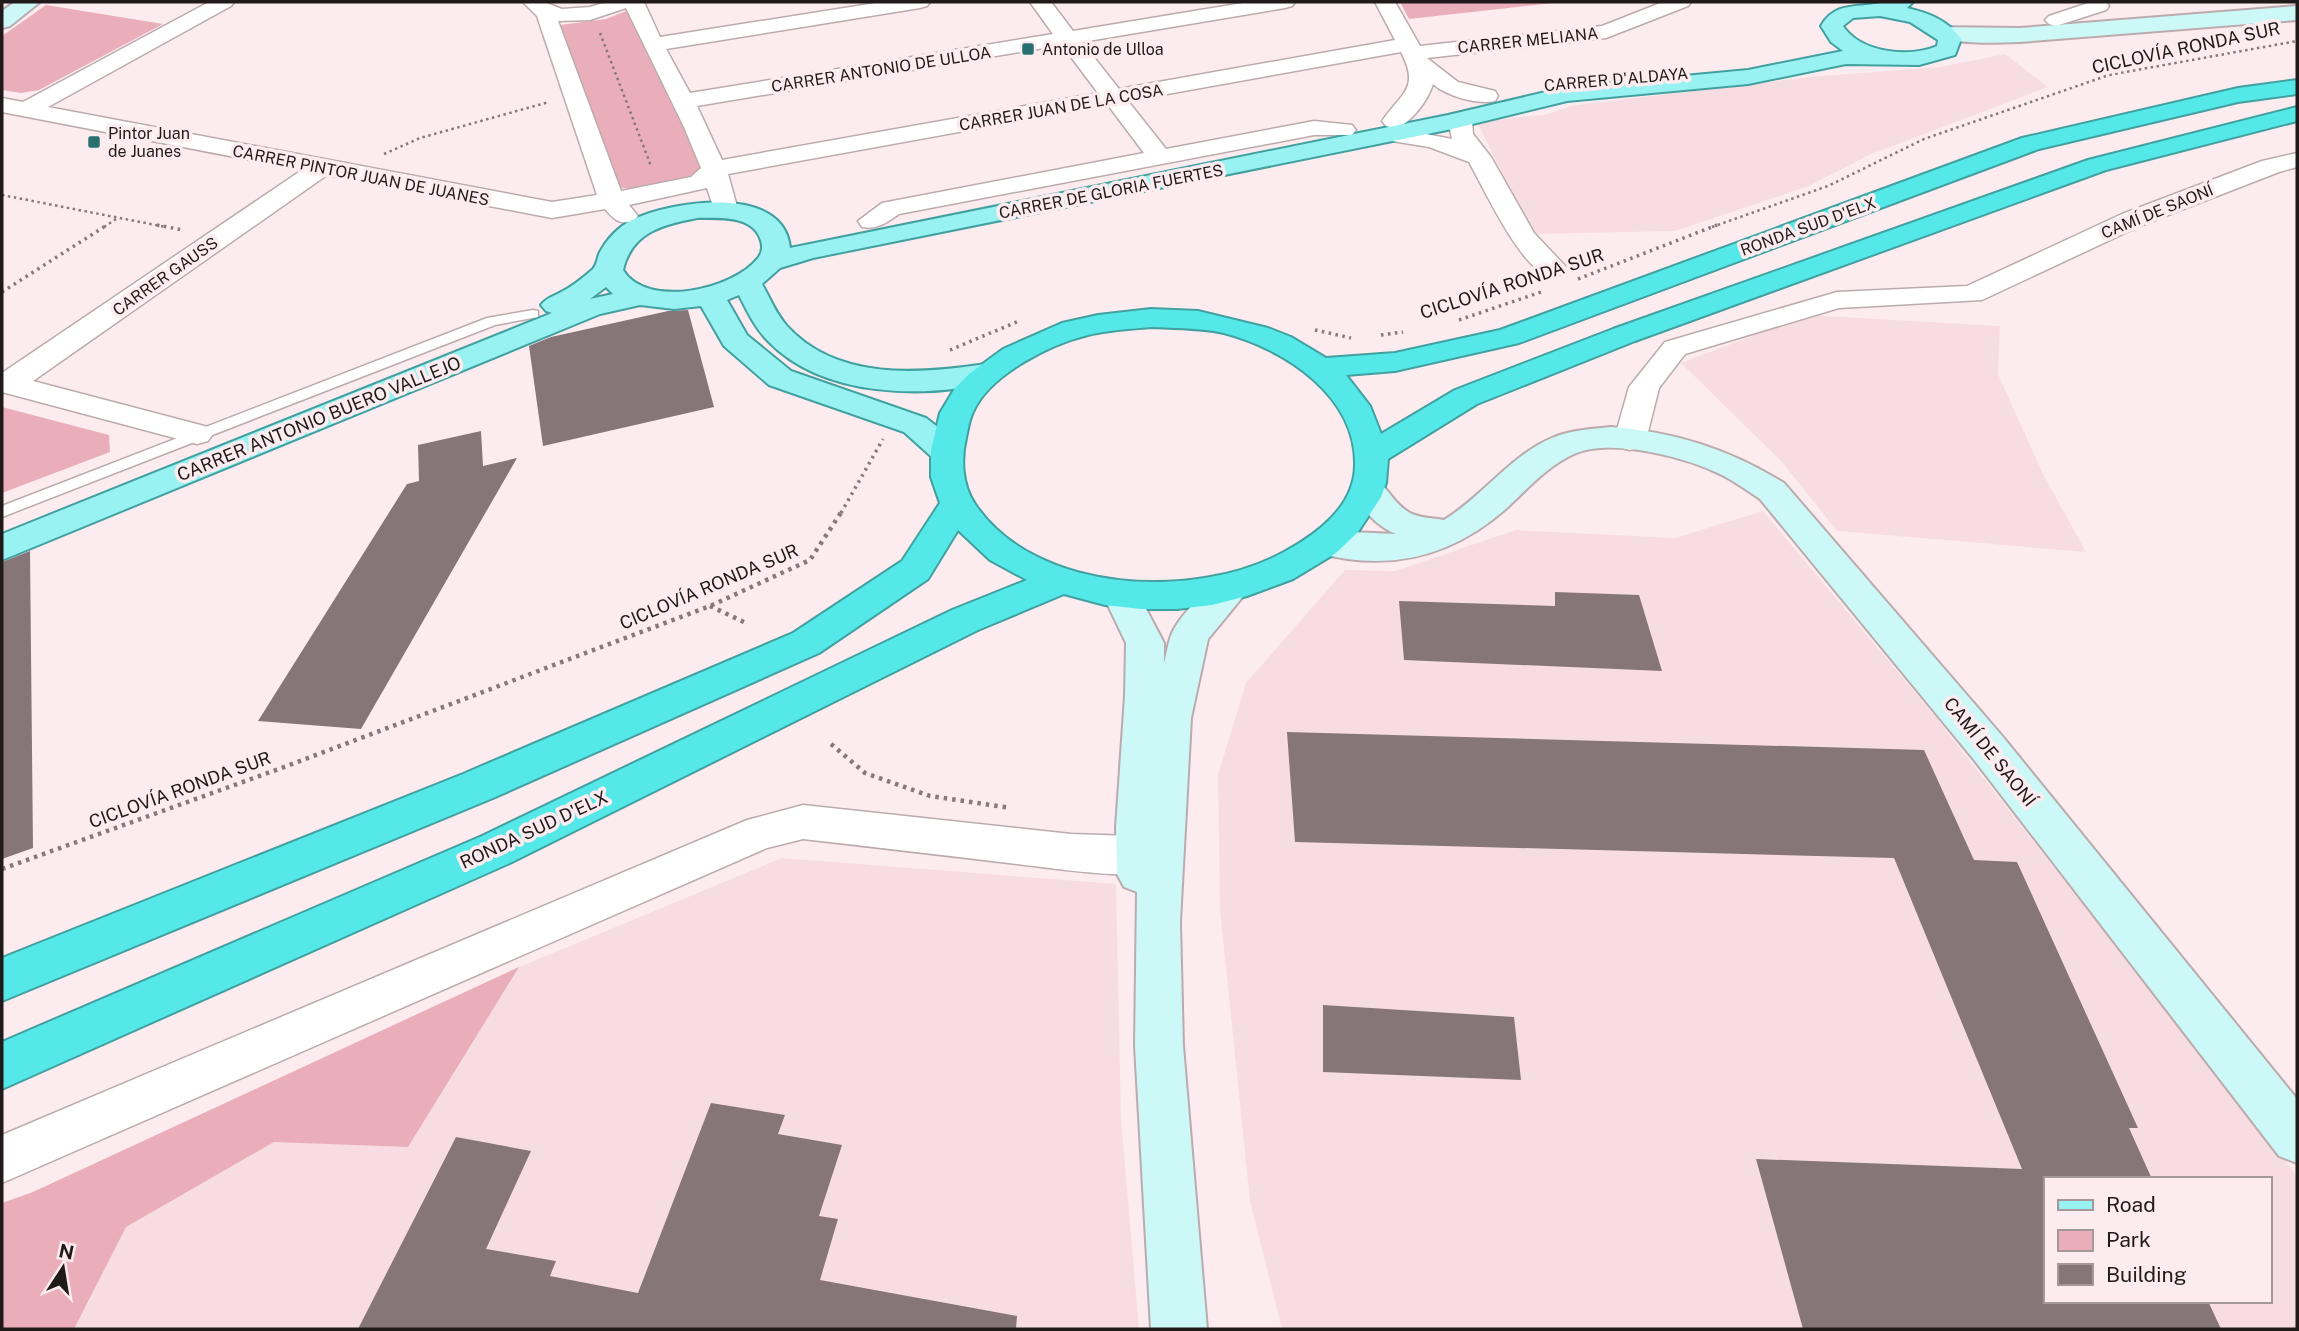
<svg xmlns="http://www.w3.org/2000/svg" width="2299" height="1331" font-family="'Public Sans',sans-serif">
  <style>
    .built { fill: #f7dde2; fill-rule: evenodd }
    .green { fill: #eaaeba }
    .building { fill: #867679 }
    .lines { fill: none; stroke-linecap: round; stroke-linejoin: round }
    .lane-casing { stroke: #bbabad; stroke-width: 3 }
    .street-casing { stroke: #bbabad; stroke-width: 3 }
    .secondary-casing { stroke: #bbabad; stroke-width: 4 }
    .primary-casing { stroke: #42a1a0; stroke-width: 4 }
    .highway-casing { stroke: #42a1a0; stroke-width: 4 }
    .path-far2 { stroke: #857a7b; stroke-width: 2.5; stroke-dasharray: 2.5 3.5; stroke-linecap: butt }
    .path-far1 { stroke: #857a7b; stroke-width: 3.5; stroke-dasharray: 2.5 4.5; stroke-linecap: butt }
    .path { stroke: #857a7b; stroke-width: 4.5; stroke-dasharray: 3.5 5; stroke-linecap: butt }
    .lane { fill: #fff; fill-rule: evenodd }
    .street { fill: #fff; fill-rule: evenodd }
    .secondary { fill: #ccf8f8; fill-rule: evenodd }
    .primary { fill: #98f2f1; fill-rule: evenodd }
    .highway { fill: #54e9e8; fill-rule: evenodd }
    .poi-dot { fill: #267170; stroke: #fdecef; stroke-width: 2.5 }
    .labels { text-anchor: middle; stroke-width: 7; stroke-linejoin: round; paint-order: stroke }
    .far-street-label { font-size: 16px; fill: #201a1b; stroke: #fdecef }
    .far-poi-label { font-size: 16px; fill: #201a1b; stroke: #fdecef; text-anchor: start }
    .street-label { font-size: 18px; fill: #201a1b; stroke: #fdecef }
  </style>
  <rect width="100%" height="100%" fill="#fdecef"/>
  <!-- built -->
  <path class="built" d="M2005 54 2048 87 1869 155 1809 186 1675 231 1532 234 1477 122 1549 114 1570 106 1684 92 1809 77 1940 67Z
    M1807 315 2000 326 1998 374 2043 474 2086 552 1837 531 1782 462 1681 363Z
    M1763 511 1933 714 2297 1176V1329H1282L1250 1201 1220 910 1218 775 1246 683 1345 570 1395 571 1516 530 1675 538ZM2045 1179H2269V1301H2045Z
    M782 858 1116 884 1121 1118 1139 1329H2V1234L33 1192 519 967Z"/>
  <!-- green -->
  <path class="green" d="M1400 2H1561L1409 19Z
    M46 5 163 24 39 90 21 93 2 90V36Z
    M626 11 702 167C686 186 640 192 617 187L560 25 606 19Z
    M2 407 109 435 110 452 2 493Z
    M519 967 408 1147 274 1142 126 1227 74 1329H2V1203L33 1192Z"/>
  <!-- building -->
  <path class="building" d="M688 310 714 407 543 446 529 346 551 337 668 311Z
    M481 431 483 466 517 458 361 729 258 721 407 484 419 481 418 445Z
    M30 551 33 848 2 859V562Z
    M1555 592 1639 595 1662 671 1404 660 1399 601 1555 606Z
    M1287 732 1924 750 1974 860 2017 862 2138 1128H2129L2152 1179H2045V1301H2208L2221 1329H1803L1756 1159 2022 1169 1894 858 1295 842Z
    M1323 1005 1514 1017 1521 1080 1323 1072Z
    M711 1103 785 1115 778 1134 842 1145 819 1216 838 1219 820 1280 1017 1316 1016 1329H358L456 1137 531 1151 486 1249 556 1261 550 1276 638 1293Z"/>
  <g class="lines">
    <defs>
      <path id="lane" d="M533 310 538 311V317L495 325 2 517V506L487 318Z"/>
      <path id="street" d="M209 2H234L231 6 48 107 552 202 597 195 537 16 523 2H544L562 9 590 7 607 2H644L660 37 882 2H930L927 6 920 8 666 49 690 93 1053 34 1030 2H1051L1073 31 1249 2H1295L1292 6 1285 8 1082 42 1119 89 1395 40 1375 2H1395L1420 46 1602 26 1663 2H1691L1688 6 1606 38 1427 58 1458 82 1495 91 1498 96 1495 101C1477 105 1447 96 1433 84 1428 100 1411 124 1395 128L1452 139 1448 120 1452 115H1468L1472 120 1473 134 1491 157 1534 233 1567 268 1563 274C1557 275 1552 277 1546 275 1519 264 1484 189 1469 162L1429 147 1386 140 1382 135 1386 130 1394 128 1386 126 1382 121C1402 92 1420 89 1401 52L1128 101 1166 149 1314 121 1352 125 1356 130 1352 135H1314L899 214C886 223 877 230 862 227L858 221 882 203 1144 153 1108 105 728 174 738 210 734 215 725 218 716 215 707 188 629 205 638 216 634 221C619 225 615 220 605 209L552 218 327 175 33 381 208 427 213 434 208 441 197 444 2 392V373L302 170 2 112V98L23 102ZM626 8 684 127 701 168 691 177 621 191 558 21 590 20ZM1062 45 1098 93 722 160 697 106Z
        M2091 2H2106L2109 6 2106 10 2056 26 2049 24 2045 20 2049 16Z
        M2297 153V167L2279 172 2140 226 1982 300 1839 308 1685 354 1659 388 1646 440 1641 447 1630 450 1619 447 1614 440 1629 387 1665 342 1837 292 1967 286 2122 214 2262 161Z
        M803 805 1071 834 1162 837 1177 842 1183 855 1177 868C1135 882 1061 869 1017 864 945 855 874 847 803 839L767 848 2 1183V1135L747 820Z"/>
      <path id="secondary" d="M15 2H40L10 26 2 28V11Z
        M2297 6V20L2020 42C1992 43 1963 44 1936 37L1933 32 1936 27 2020 28Z
        M1611 427C1675 432 1729 449 1784 483L2003 737 2297 1099V1163L2279 1156 1975 761 1760 499C1748 491 1737 483 1724 476 1689 458 1612 437 1574 454 1549 465 1528 488 1508 507 1452 557 1389 573 1315 552L1310 543 1315 534 1328 531 1396 534C1374 525 1363 509 1351 489L1356 481C1387 472 1386 500 1410 513 1420 518 1433 518 1444 520 1482 497 1511 455 1552 438 1571 430 1591 429 1611 427Z
        M1232 575 1245 579 1250 588 1208 639 1191 718 1180 922 1183 1046 1207 1329H1151L1135 1046 1137 892 1124 887 1117 874 1116 827 1125 696 1126 643 1103 595 1108 586 1121 582 1134 586 1164 643V663C1167 653 1168 641 1173 631 1182 613 1214 580 1232 575Z"/>
      <path id="primary" d="M1884 2H1913L1907 8C1928 13 1948 20 1961 39L1955 55 1919 65 1846 64 1748 84 1567 101 1452 129 813 258 780 268 762 284C770 298 776 314 787 326 837 381 920 374 986 364L997 367 1002 374 997 381C925 399 823 398 768 341 755 328 747 311 739 295L727 300 747 335 791 371 926 418 957 442 962 450 957 458 945 461 933 458 904 432 769 385 724 346 701 306 674 309 640 305 600 314 2 560V534L552 313 546 311 541 305C547 297 555 296 563 291 573 286 585 276 593 269 597 264 597 260 599 254 606 240 618 227 632 220 670 201 784 183 790 248L1448 115 1567 87 1748 70 1843 51 1831 42 1821 26C1836 0 1859 9 1884 2ZM1880 16 1910 22 1938 40 1937 46C1909 58 1861 53 1843 26L1853 18ZM697 218C717 218 751 215 760 238 763 245 763 252 758 258 733 290 647 309 623 270 632 232 662 225 697 218ZM606 287 613 294 590 299Z"/>
      <path id="highway" d="M2297 80V94L2238 102 2039 149 1519 343 1395 371 1346 375 1370 406 1381 434 1455 390 1613 329 2088 160 2297 107V121L2106 170 1635 341 1477 404 1388 459 1386 483 1381 497 1358 532 1336 553 1293 579 1247 596 1212 605 1177 609H1141L1105 605 1064 594 978 630 512 862 2 1089V1042L482 836 952 610 1027 580 990 560 958 530 928 579 819 653 493 798 2 1001V958L463 774 793 633 902 561 940 503 931 477V450L940 413 955 388 969 374 1003 349 1062 323 1098 315 1151 309 1198 311 1268 328 1291 337 1326 358 1395 353 1500 330 2022 138 2238 88ZM1151 327C1175 328 1201 328 1224 333 1285 349 1357 396 1355 466 1354 507 1317 534 1284 552 1197 600 1036 595 975 504 962 485 961 459 966 438 968 429 969 420 973 412 989 375 1050 344 1088 335 1109 330 1130 329 1151 327Z"/>
    </defs>
    <!-- lane casing -->
    <use href="#lane" class="lane-casing"/>
    <!-- street casing -->
    <use href="#street" class="street-casing"/>
    <!-- secondary casing -->
    <use href="#secondary" class="secondary-casing"/>
    <!-- primary casing -->
    <use href="#primary" class="primary-casing"/>
    <!-- highway casing -->
    <use href="#highway" class="highway-casing"/>
    <!-- path-far2 -->
    <path class="path-far2" d="M600 33 651 166
      M384 154 420 138 549 102
      M2 195 166 227
      M104 227 116 219
      M1712 227 1828 186 1924 139 2109 75 2297 41"/>
    <!-- path-far1 -->
    <path class="path-far1" d="M157 225 183 230
      M1578 279 1717 225
      M2 292 107 225
      M1459 320 1544 291
      M1315 330 1351 338
      M1381 335 1403 332
      M950 350 1019 321
      M841 513 883 439"/>
    <!-- path -->
    <path class="path" d="M710 606 744 622
      M831 744 865 773 930 796 1011 808
      M2 869 287 766 710 606 810 560 842 511"/>
    <!-- lane -->
    <use href="#lane" class="lane"/>
    <!-- street -->
    <use href="#street" class="street"/>
    <!-- secondary -->
    <use href="#secondary" class="secondary"/>
    <!-- primary -->
    <use href="#primary" class="primary"/>
    <!-- highway -->
    <use href="#highway" class="highway"/>
  </g>
  <!-- markers -->
  <g class="poi-dot">
    <rect x="1021" y="42" width="14" height="14" rx="3.5"/>
    <rect x="87" y="135" width="14" height="14" rx="3.5"/>
  </g>
  <g class="labels">
    <!-- far-street labels -->
    <g class="far-street-label">
      <text transform="translate(1528 40) rotate(-6)" y="6">CARRER MELIANA</text>
      <text transform="translate(881 69) rotate(-9)" y="6">CARRER ANTONIO DE ULLOA</text>
      <text transform="translate(1616 79) rotate(-5)" y="6">CARRER D'ALDAYA</text>
      <text transform="translate(1061 107) rotate(-10)" y="6">CARRER JUAN DE LA COSA</text>
      <text transform="translate(361 175) rotate(11)" y="6">CARRER PINTOR JUAN DE JUANES</text>
      <text transform="translate(1111 191) rotate(-11)" y="6">CARRER DE GLORIA FUERTES</text>
      <text transform="translate(2157 211) rotate(-22)" y="6">CAMÍ DE SAONÍ</text>
      <text transform="translate(1808 226) rotate(-20)" y="6">RONDA SUD D'ELX</text>
      <text transform="translate(165 276) rotate(-35)" y="6">CARRER GAUSS</text>
    </g>
    <!-- far-poi labels -->
    <g class="far-poi-label">
      <text x="1042" y="55">Antonio de Ulloa</text>
      <text x="108" y="139">Pintor Juan<tspan x="108" dy="18">de Juanes</tspan></text>
    </g>
    <!-- street labels -->
    <g class="street-label">
      <text transform="translate(2186 48) rotate(-12)" y="6">CICLOVÍA RONDA SUR</text>
      <text transform="translate(1512 284) rotate(-18)" y="6">CICLOVÍA RONDA SUR</text>
      <text transform="translate(319 419) rotate(-22)" y="6">CARRER ANTONIO BUERO VALLEJO</text>
      <text transform="translate(709 587) rotate(-23)" y="6">CICLOVÍA RONDA SUR</text>
      <text transform="translate(1990 752) rotate(51)" y="6">CAMÍ DE SAONÍ</text>
      <text transform="translate(180 790) rotate(-20)" y="6">CICLOVÍA RONDA SUR</text>
      <text transform="translate(534 830) rotate(-25)" y="6">RONDA SUD D'ELX</text>
    </g>
  </g>
  <!-- border -->
  <rect width="2299" height="1331" fill="none" stroke="#201a1b" stroke-width="7"/>
  <!-- legend -->
  <rect x="2044" y="1177" width="228" height="126" fill="#fdecef" stroke="#a5989a" stroke-width="2"/>
  <rect x="2058" y="1200" width="35" height="10" fill="#98f2f1" stroke="#a5989a" stroke-width="2"/>
  <text x="2106" y="1212" font-size="21" fill="#201a1b">Road</text>
  <rect x="2058" y="1230" width="35" height="21" fill="#eaaeba" stroke="#a5989a" stroke-width="2"/>
  <text x="2106" y="1247" font-size="21" fill="#201a1b">Park</text>
  <rect x="2058" y="1264" width="35" height="21" fill="#867679" stroke="#a5989a" stroke-width="2"/>
  <text x="2106" y="1282" font-size="21" fill="#201a1b">Building</text>
  <!-- north arrow -->
  <g transform="translate(63 1268) rotate(12)" stroke="#fdecef" stroke-width="5" paint-order="stroke">
  <path d="M0-5L12 26L0 18L-12 26Z" fill="#201a1b"/>
  <text y="-10" font-size="19" font-weight="bold" text-anchor="middle" fill="#201a1b">N</text>
  </g>
</svg>
